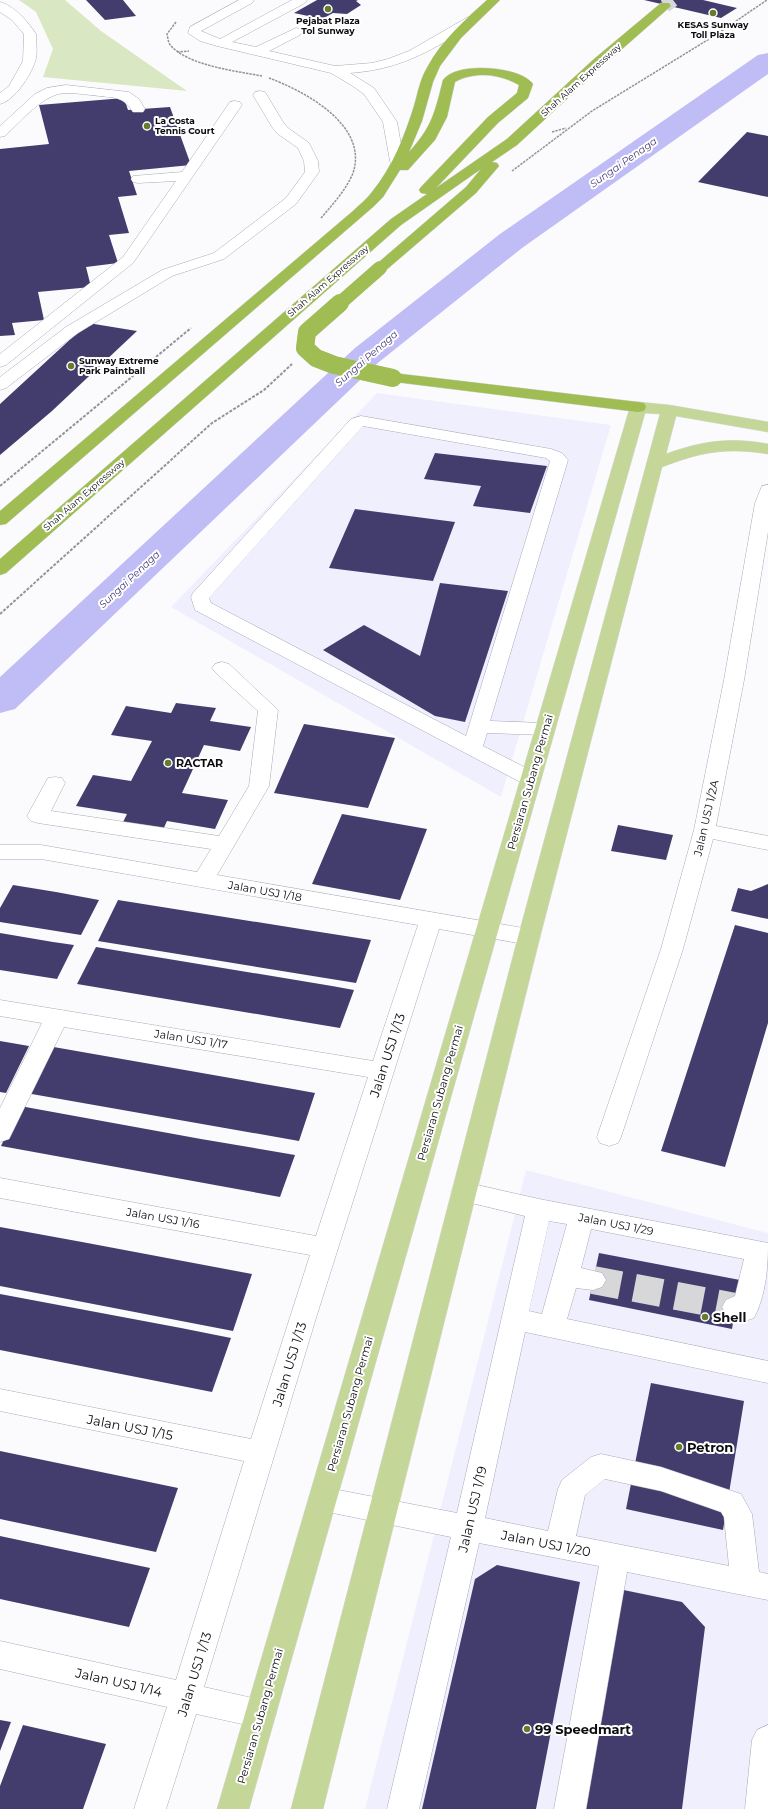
<svg xmlns="http://www.w3.org/2000/svg" width="768" height="1809" font-family="Montserrat,sans-serif">
  <style>
    .built { fill: #f0effd }
    .green { fill: #dae7c3 }
    .lines { fill: none; stroke-linecap: round; stroke-linejoin: round }
    .river { fill: #c0bcf5; fill-rule: evenodd }
    .building { fill: #433d6d }
    .minor-tunnel { stroke: #d7d7da; stroke-width: 28; stroke-dasharray: 28 14; stroke-linecap: butt }
    .highway-tunnel { stroke: #d7d7da; stroke-width: 14; stroke-dasharray: 14 7; stroke-linecap: butt }
    .minor-casing { stroke: #a9a9b7; stroke-width: 1 }
    .major-casing { stroke: #d8d8d9; stroke-width: 1 }
    .highway-casing { stroke: #d8d8d9; stroke-width: 1 }
    .path-far1 { stroke: #949498; stroke-width: 1.5; stroke-dasharray: 2.5 1; stroke-linecap: butt }
    .path { stroke: #949498; stroke-width: 2; stroke-dasharray: 3 1.5; stroke-linecap: butt }
    .minor { fill: #fff; fill-rule: evenodd }
    .major { fill: #c5d798; fill-rule: evenodd }
    .highway { fill: #9fbd53; fill-rule: evenodd }
    .highway-bridge-far1-casing { stroke: #d8d8d9; stroke-width: 14; stroke-linecap: butt }
    .highway-bridge-casing { stroke: #d8d8d9; stroke-width: 18; stroke-linecap: butt }
    .highway-bridge-far1 { stroke: #9fbd53; stroke-width: 14 }
    .highway-bridge { stroke: #9fbd53; stroke-width: 18 }
    .poi-dot { fill: #667c2d; stroke: #fff; stroke-width: 1.5 }
    .labels { text-anchor: middle; stroke-width: 4; stroke-linejoin: round; paint-order: stroke }
    .far-poi-label { font-size: 9px; font-weight: bold; fill: #0c0c11; stroke: #fff }
    .far-street-label { font-size: 9px; fill: #0c0c11; stroke: #fff }
    .far-water-label { font-size: 10px; font-style: italic; fill: #43387b; stroke: #fff }
    .poi-label { font-size: 11px; font-weight: bold; fill: #0c0c11; stroke: #fff; text-anchor: start }
    .street-label { font-size: 11px; fill: #0c0c11; stroke: #fff }
    .near-street-label { font-size: 13px; fill: #0c0c11; stroke: #fff }
    .near-poi-label { font-size: 13px; font-weight: bold; fill: #0c0c11; stroke: #fff; text-anchor: start }
  </style>
  <rect width="100%" height="100%" fill="#fbfbfe"/>
  <!-- built -->
  <path class="built" d="M377 393 611 425 501 797 171 607Z
    M526 1170 768 1233V1809H365Z"/>
  <!-- green -->
  <path class="green" d="M19 0H65L101 31 187 91 43 77 53 49 36 12Z"/>
  <g class="lines">
    <!-- river -->
    <path class="river" d="M768 53V74L522 248 379 362 15 709 0 713V677L355 348 500 234 758 55Z"/>
  </g>
  <!-- building -->
  <path class="building" d="M86 0H123L136 16 105 20Z
    M317 0H358L356 1 361 5 347 14 333 13 322 19 294 13Z
    M644 0H703L737 8 721 18Z
    M124 98 128 110 170 107 191 165 129 171 137 195 118 197 129 233 109 235 118 263 86 267 91 287 38 292 44 320 12 323 15 335 0 336V149L49 144 39 105Z
    M747 132 768 136V197L698 182Z
    M88 323 137 331 52 411 0 455V404Z
    M435 453 547 466 530 513 473 506 481 486 424 479Z
    M355 509 455 522 433 581 329 568Z
    M440 583 508 591 465 722 435 716 323 650 364 625 420 656Z
    M176 703 216 708 210 721 251 727 240 751 204 745 182 793 228 800 215 829 167 821 162 832 121 826 127 814 76 806 93 775 131 781 152 741 111 735 126 706 171 713Z
    M304 724 395 738 368 808 274 793Z
    M342 814 427 829 400 900 312 884Z
    M618 825 673 835 666 860 611 851Z
    M768 884V919L731 911 738 888 751 891Z
    M13 885 56 892 99 900 81 935 0 922V908Z
    M118 900 307 930 371 940 356 983 98 941Z
    M735 925 768 933V1023L725 1167 661 1151Z
    M0 933 53 942 74 945 57 979 0 970Z
    M96 947 332 986 354 990 340 1028 77 984Z
    M0 1041 29 1046 6 1093 0 1092Z
    M48 1046 293 1089 315 1093 299 1141 26 1093Z
    M20 1106 201 1139 295 1155 280 1197 1 1146Z
    M0 1227 82 1242 252 1274 233 1331 0 1286Z
    M599 1253 740 1280 732 1329 589 1300Z
    M0 1294 181 1328 231 1338 212 1392 0 1350Z
    M651 1383 744 1401 723 1530 626 1509Z
    M0 1451 178 1488 156 1552 0 1519Z
    M0 1536 150 1568 129 1627 0 1599Z
    M497 1565 580 1582 536 1809H422L475 1579Z
    M604 1586 682 1602 705 1627 682 1809H566Z
    M0 1720 11 1722 0 1751Z
    M23 1725 106 1744 83 1809H0V1786Z"/>
  <g class="lines">
    <!-- minor-tunnel -->
    <path class="minor-tunnel" d="M593 1280 735 1307"/>
    <!-- highway-tunnel -->
    <path class="highway-tunnel" d="M665 6 673 0"/>
    <defs>
      <path id="minor" d="M239 0H254L252 3 201 31 220 39 292 0H307L305 3 232 42 256 47 296 28 300 29 302 32 300 35 269 51 335 66 372 63 388 59 409 51 468 17H476L478 20C474 26 464 30 458 34 422 56 393 70 350 73L374 88 397 122 404 161 402 164H392L390 161 383 122 364 94 351 85 331 73 217 46 200 41 188 33 190 27Z
        M0 2C15 6 28 22 36 34 36 42 38 54 35 62 30 76 15 100 0 104V93L9 86 23 61 24 34 12 20 0 12Z
        M66 85 129 92 139 99 145 109 143 112H133C123 97 117 98 100 96 89 95 77 93 66 93 44 93 21 121 5 136L0 137V126L35 94 47 88Z
        M260 91 265 92 283 122 288 128 309 143 318 161 319 172 296 204 224 259 172 276 78 333 6 388 0 390V377L66 327 162 270 214 253 286 198 305 172 304 161 298 148 278 134 272 127 253 95 255 92Z
        M235 101 240 102 242 105 133 263 6 365 0 367V354L123 257 176 181 138 183 133 182 131 179 133 176 182 172 230 102Z
        M361 416 551 449 562 453 568 460 490 721 545 723 552 725 555 729 552 733 545 735 487 733 483 746 538 774 541 779 538 784 531 785 524 784 195 610 191 597 193 593 351 419ZM363 426 546 458 550 461 466 736 211 603 209 598Z
        M768 485V532L744 680 716 826 768 836V850L713 839 683 949 621 1137 618 1143 609 1146 600 1143 597 1137 661 949 694 830 724 680 755 503 762 486Z
        M222 662 229 664 278 710 269 786 217 875 529 929 537 932 540 937 537 942 529 945 439 929 316 1318 204 1687 261 1700 272 1704 276 1714 272 1724 261 1728 196 1714 166 1809H134L167 1707 0 1669V1641L176 1680 244 1461 0 1411V1389L251 1439 310 1255 0 1198V1178L316 1236 368 1077 64 1027 12 1133 9 1139 0 1142V1108L42 1023 0 1016V1000L373 1061 418 925 41 859H0V845H41L197 872 211 849 38 823 31 821 27 816 48 778 55 777 62 778 65 783 51 811 219 836 249 786 258 711 215 672 212 668 215 664Z
        M464 1182 539 1199 768 1243C768 1267 766 1295 754 1318L745 1321 726 1314 722 1307 726 1300 735 1296 744 1259 591 1229 581 1268 602 1273 606 1280 602 1287 593 1290 576 1288 567 1319 768 1361V1383L525 1332 485 1518 548 1531 558 1489 562 1480 591 1457 601 1454 661 1467 741 1494 752 1514 759 1572 768 1574V1600L627 1572 586 1809H554L599 1566 479 1543 419 1809H387L451 1537 323 1511 313 1508 309 1499 313 1490 323 1487 457 1513 525 1216 455 1199 451 1192 455 1185ZM549 1221 567 1224 542 1314 529 1311ZM605 1479 661 1491 721 1512 724 1517 729 1566 576 1536 585 1495Z
        M768 1725V1809H745L752 1740 757 1730Z"/>
      <path id="major" d="M638 402 669 405 768 422V432L676 416 666 454C702 441 730 437 768 444V454C727 447 700 452 662 467L540 937 323 1809H291L518 937 660 414 645 413 249 1809H217L630 407 632 403Z"/>
      <path id="highway" d="M487 0H500L461 38 440 66 433 82 422 121 409 152C432 127 435 112 443 80 456 61 520 66 533 84L528 98 498 123 436 188 507 139 594 59 661 3H669L671 6 604 65 517 145 492 162 497 163 499 166 476 193 385 271 380 273 375 271 372 268 466 187 481 169 401 225 6 573 0 575V559L391 219 427 194 421 193 419 190 421 187 488 117 517 93 519 85C500 74 475 71 455 82L447 117 435 140 408 170H400L383 197 373 207 6 524 0 525V511L353 211C359 205 367 199 372 192 392 168 405 135 414 106 418 92 420 79 428 66 442 40 465 20 487 0Z
        M393 373 638 402 644 403 646 407 644 411 638 412 387 381 385 378 387 375Z"/>
    </defs>
    <!-- minor casing -->
    <use href="#minor" class="minor-casing"/>
    <!-- major casing -->
    <use href="#major" class="major-casing"/>
    <!-- highway casing -->
    <use href="#highway" class="highway-casing"/>
    <!-- path-far1 -->
    <path class="path-far1" d="M176 22 167 34C168 38 168 43 171 46 190 66 236 71 262 76
      M177 52 189 51
      M269 78C304 91 369 125 353 173 346 190 333 204 321 218
      M552 132 566 128
      M512 171 592 111 714 36 767 0"/>
    <!-- path -->
    <path class="path" d="M0 486 191 328
      M0 614 212 423 264 390 292 364"/>
    <!-- minor -->
    <use href="#minor" class="minor"/>
    <!-- major -->
    <use href="#major" class="major"/>
    <!-- highway -->
    <use href="#highway" class="highway"/>
    <defs>
      <path id="highway-bridge-far1" d="M339 304 380 268"/>
      <path id="highway-bridge" d="M340 303 307 332 305 348 316 358 334 365 393 378"/>
    </defs>
    <!-- highway-bridge-far1 casing -->
    <use href="#highway-bridge-far1" class="highway-bridge-far1-casing"/>
    <!-- highway-bridge casing -->
    <use href="#highway-bridge" class="highway-bridge-casing"/>
    <!-- highway-bridge-far1 -->
    <use href="#highway-bridge-far1" class="highway-bridge-far1"/>
    <!-- highway-bridge -->
    <use href="#highway-bridge" class="highway-bridge"/>
  </g>
  <!-- markers -->
  <g class="poi-dot">
    <circle cx="328" cy="9" r="4"/>
    <circle cx="713" cy="13" r="4"/>
    <circle cx="147" cy="126" r="4"/>
    <circle cx="71" cy="366" r="4"/>
    <circle cx="168" cy="763" r="4"/>
    <circle cx="705" cy="1317" r="4"/>
    <circle cx="679" cy="1447" r="4"/>
    <circle cx="527" cy="1729" r="4"/>
  </g>
  <g class="labels">
    <!-- far-poi labels -->
    <g class="far-poi-label">
      <text x="328" y="24">Pejabat Plaza<tspan x="328" dy="10">Tol Sunway</tspan></text>
      <text x="713" y="28">KESAS Sunway<tspan x="713" dy="10">Toll Plaza</tspan></text>
      <text x="155" y="124" text-anchor="start">La Costa<tspan x="155" dy="10">Tennis Court</tspan></text>
      <text x="79" y="364" text-anchor="start">Sunway Extreme<tspan x="79" dy="10">Park Paintball</tspan></text>
    </g>
    <!-- far-street labels -->
    <g class="far-street-label">
      <text transform="translate(581 80) rotate(-42)" y="3">Shah Alam Expressway</text>
      <text transform="translate(328 281) rotate(-41)" y="3">Shah Alam Expressway</text>
      <text transform="translate(84 495) rotate(-41)" y="3">Shah Alam Expressway</text>
    </g>
    <!-- far-water labels -->
    <g class="far-water-label">
      <text transform="translate(623 162) rotate(-35)" y="4">Sungai Penaga</text>
      <text transform="translate(366 358) rotate(-41)" y="4">Sungai Penaga</text>
      <text transform="translate(129 579) rotate(-43)" y="4">Sungai Penaga</text>
    </g>
    <!-- poi labels -->
    <g class="poi-label">
      <text x="176" y="767">RACTAR</text>
    </g>
    <!-- street labels -->
    <g class="street-label">
      <text transform="translate(530 782) rotate(-74)" y="4">Persiaran Subang Permai</text>
      <text transform="translate(706 818) rotate(-77)" y="4">Jalan USJ 1/2A</text>
      <text transform="translate(265 891) rotate(10)" y="4">Jalan USJ 1/18</text>
      <text transform="translate(191 1039) rotate(9)" y="4">Jalan USJ 1/17</text>
      <text transform="translate(440 1093) rotate(-74)" y="4">Persiaran Subang Permai</text>
      <text transform="translate(163 1218) rotate(10)" y="4">Jalan USJ 1/16</text>
      <text transform="translate(616 1224) rotate(11)" y="4">Jalan USJ 1/29</text>
      <text transform="translate(350 1404) rotate(-74)" y="4">Persiaran Subang Permai</text>
      <text transform="translate(260 1716) rotate(-74)" y="4">Persiaran Subang Permai</text>
    </g>
    <!-- near-street labels -->
    <g class="near-street-label">
      <text transform="translate(387 1055) rotate(-72)" y="5">Jalan USJ 1/13</text>
      <text transform="translate(289 1364) rotate(-73)" y="5">Jalan USJ 1/13</text>
      <text transform="translate(130 1427) rotate(11)" y="5">Jalan USJ 1/15</text>
      <text transform="translate(472 1509) rotate(-77)" y="5">Jalan USJ 1/19</text>
      <text transform="translate(546 1543) rotate(11)" y="5">Jalan USJ 1/20</text>
      <text transform="translate(194 1674) rotate(-73)" y="5">Jalan USJ 1/13</text>
      <text transform="translate(119 1682) rotate(13)" y="5">Jalan USJ 1/14</text>
    </g>
    <!-- near-poi labels -->
    <g class="near-poi-label">
      <text x="713" y="1322">Shell</text>
      <text x="687" y="1452">Petron</text>
      <text x="535" y="1734">99 Speedmart</text>
    </g>
  </g>
</svg>
